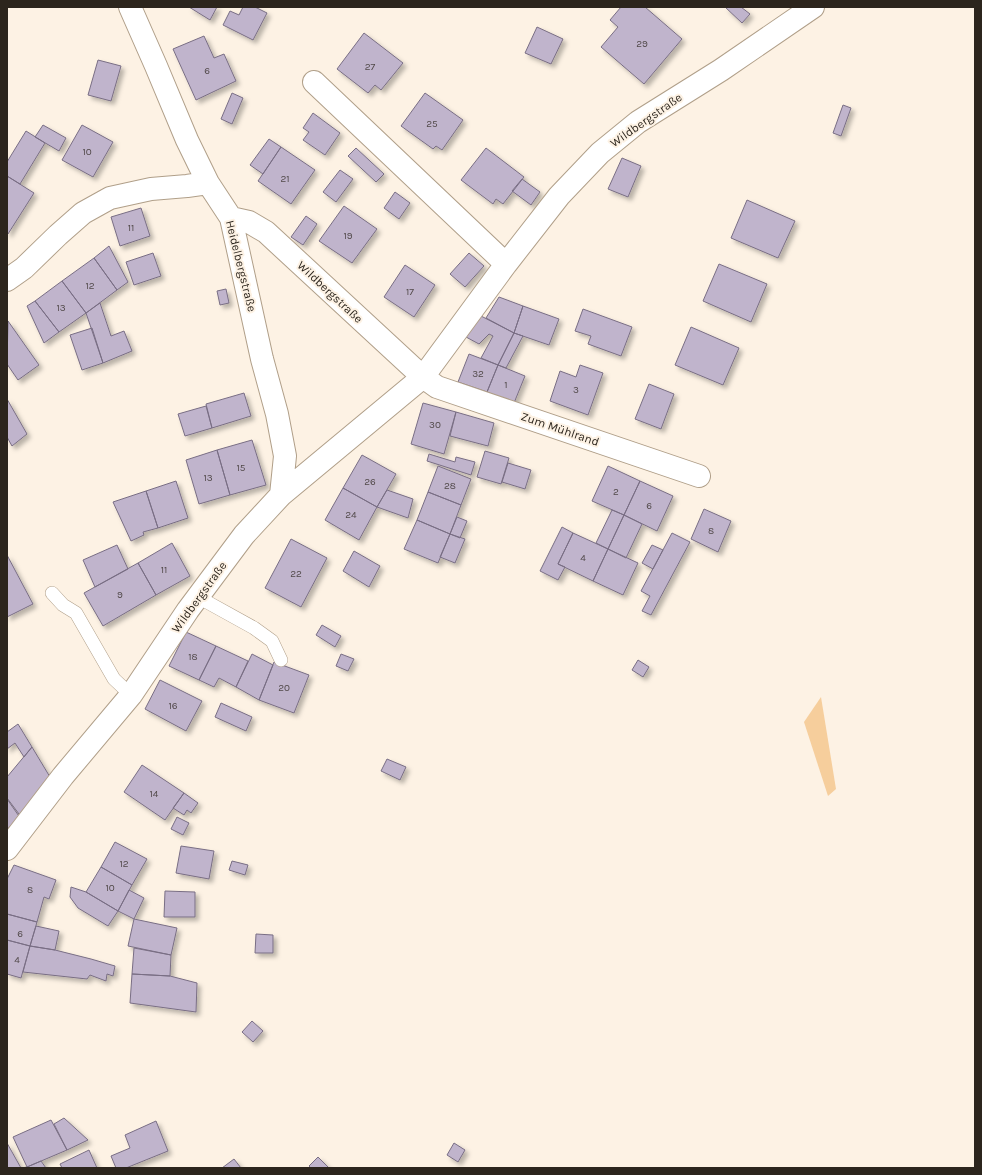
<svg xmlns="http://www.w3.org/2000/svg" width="982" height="1175" font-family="Karla,sans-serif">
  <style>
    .green { fill: #f6ce9c }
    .building { fill: #c0b4cc; stroke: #796e84; filter: url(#shadow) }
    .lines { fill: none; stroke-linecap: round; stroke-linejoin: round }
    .lane-casing { stroke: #b09f89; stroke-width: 14 }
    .street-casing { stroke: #b09f89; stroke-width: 24 }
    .lane { stroke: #fff; stroke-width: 13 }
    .street { stroke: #fff; stroke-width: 22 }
    .labels { text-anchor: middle; stroke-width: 4; stroke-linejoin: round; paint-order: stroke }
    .number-label { font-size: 10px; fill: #514949 }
    .street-label { font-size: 12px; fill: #2c251d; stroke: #fdf2e4 }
  </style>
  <defs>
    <filter id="shadow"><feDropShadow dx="3.5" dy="3.5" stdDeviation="2" flood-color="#0004"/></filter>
  </defs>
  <rect width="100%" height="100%" fill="#fdf2e4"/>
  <!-- green -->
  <path class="green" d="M821 697 836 789 828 796 804 722Z"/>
  <!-- building -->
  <path class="building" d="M189 7H217L210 20Z
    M243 7H255L267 13 253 40 223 25 230 11 239 15Z
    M621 7H645L682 39 644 84 601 47 618 27 610 20Z
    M725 7H741L750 14 742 23Z
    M537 27 563 39 551 64 525 53Z
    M364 33 403 63 381 90 375 85 368 93 337 69Z
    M204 36 214 58 224 54 236 81 196 100 173 49Z
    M98 60 121 66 111 101 88 95Z
    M232 93 243 98 232 124 221 119Z
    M425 93 463 120 442 150 436 146 433 149 401 126Z
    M843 105 851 108 841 136 833 133Z
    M313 113 340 133 325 155 303 140 309 132 303 128Z
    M43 125 66 138 59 151 35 137Z
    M82 125 113 142 93 177 62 160Z
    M26 131 45 143 20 184 7 176V162Z
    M269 139 281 147 263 174 250 165Z
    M281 147 315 170 291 204 258 181Z
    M356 148 384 174 376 182 348 156Z
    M486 148 524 177 503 204 496 199 493 204 461 180Z
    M622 158 641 166 628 197 608 189Z
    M340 170 353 179 336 202 323 192Z
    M7 176 34 193 8 234 7 233Z
    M522 179 540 192 531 205 512 191Z
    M395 192 410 203 399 219 384 208Z
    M747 200 795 221 778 258 731 238Z
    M344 206 377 229 352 263 319 241Z
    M141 208 150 236 120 246 111 217Z
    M306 216 317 224 303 245 291 237Z
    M109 246 128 282 117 290 94 258Z
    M153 253 161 276 134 285 126 262Z
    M469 253 484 266 465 287 450 274Z
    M94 258 117 290 86 313 62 281Z
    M719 264 767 284 751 322 703 301Z
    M405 265 435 285 414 317 384 297Z
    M62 281 86 313 59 332 35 301Z
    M226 289 229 303 220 305 217 291Z
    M499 297 523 306 514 333 486 318Z
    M35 301 59 332 44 343 27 306Z
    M100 303 111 336 124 331 132 351 103 363 86 313Z
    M523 306 559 319 549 345 514 333Z
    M583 309 632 327 621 356 588 344 591 336 575 331Z
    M481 316 514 333 498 365 481 358 493 336 489 334 479 344 466 337Z
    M8 321 39 365 18 380 7 364Z
    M691 327 739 348 723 385 675 365Z
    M92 328 103 363 82 370 70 335Z
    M514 333 523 336 506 368 498 365Z
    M469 354 498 365 487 392 458 382Z
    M498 365 525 376 514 403 487 392Z
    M580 365 603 373 588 415 550 401 560 371 576 377Z
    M649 384 674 394 661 429 635 419Z
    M244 393 251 416 212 428 206 404Z
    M7 399 27 434 12 446 7 437Z
    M423 403 456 412 444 454 411 444Z
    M206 406 212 428 185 436 178 414Z
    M456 412 494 423 488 446 450 436Z
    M252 440 266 485 230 495 217 450Z
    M217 450 230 495 199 504 186 460Z
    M485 451 509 458 501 484 477 477Z
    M429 454 455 462 456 457 475 462 471 475 427 461Z
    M362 455 396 474 377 507 343 488Z
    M508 463 531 470 525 489 502 482Z
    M438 466 471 479 461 505 428 492Z
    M608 466 640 481 624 515 592 501Z
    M176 481 188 518 158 528 146 491Z
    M640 481 673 496 657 531 624 515Z
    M343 488 377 507 359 540 325 520Z
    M387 490 413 499 408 518 377 507Z
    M146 491 158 528 143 532 144 535 131 541 113 502Z
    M428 492 461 505 450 534 417 520Z
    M704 509 731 521 718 552 691 539Z
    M612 510 624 515 608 549 596 543Z
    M624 515 642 524 626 558 608 549Z
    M457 517 467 521 460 538 450 534Z
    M417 520 450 534 438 563 404 549Z
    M562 527 573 533 558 564 565 567 558 580 540 571Z
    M573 533 608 549 593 581 558 564Z
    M672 533 690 542 651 615 642 611 650 596 641 591Z
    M450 534 465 539 455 563 440 557Z
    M291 539 327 558 301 607 265 588Z
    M172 543 190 576 156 595 138 563Z
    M117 545 128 569 95 587 83 560Z
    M652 545 663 550 653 569 642 563Z
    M608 549 638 563 623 595 593 581Z
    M354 551 380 566 369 587 343 571Z
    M7 555 33 604 7 617Z
    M138 563 156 595 103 626 84 593Z
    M322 625 341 636 335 647 316 635Z
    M186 632 216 646 199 680 169 666Z
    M216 646 248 661 236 687 219 678 214 687 199 680Z
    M252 654 273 665 259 700 236 687Z
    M341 654 354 659 348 671 336 666Z
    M638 660 649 667 643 677 632 670Z
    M274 662 309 675 294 713 259 700Z
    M160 680 202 701 186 731 145 709Z
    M221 703 252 717 246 731 215 717Z
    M18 724 32 747 24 757 15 743 7 749V732Z
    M32 747 50 777 22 818 7 798V777Z
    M387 759 406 767 400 780 381 771Z
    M142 765 184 793 165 820 124 792Z
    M184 793 198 803 191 813 187 810 184 815 173 808Z
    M7 799 21 819 7 829Z
    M177 817 189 823 183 835 171 829Z
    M115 842 147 859 132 885 101 867Z
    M181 846 214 851 209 879 176 873Z
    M232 861 248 865 245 875 229 870Z
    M14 865 56 880 49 899 44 897 37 922 7 914V879Z
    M101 867 132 885 118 911 86 892Z
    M71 887 86 892 118 911 108 926 78 908 70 897Z
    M129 890 144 898 134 919 118 911Z
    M165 891 195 892V917H164Z
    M7 914 37 922 30 946 7 940Z
    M134 919 177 928 171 955 128 946Z
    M36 926 59 931 55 950 30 946Z
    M256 934 273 935V953H255Z
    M7 940 30 946 21 978 7 974Z
    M30 946 55 950 91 959 115 966 113 976 107 974 106 981 90 975 87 979 23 972Z
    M134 948 171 955 170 976 132 974Z
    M132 974 170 976 197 983 196 1012 130 1003Z
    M252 1021 263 1031 253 1042 242 1032Z
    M64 1118 88 1140 67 1150 54 1124Z
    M51 1120 67 1150 27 1167 13 1137Z
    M156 1121 168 1151 126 1168H116L111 1156 130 1148 125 1135Z
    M7 1143 21 1168H7Z
    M454 1143 465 1150 458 1162 447 1155Z
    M89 1150 97 1168H62L60 1164Z
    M318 1157 329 1168H311L309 1166Z
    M234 1159 241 1168H222Z
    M41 1161 46 1168H21L27 1167Z"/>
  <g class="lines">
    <defs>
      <path id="lane" d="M52 593 63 605 76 613 114 679 131 695
        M198 597 254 628 272 641 281 660"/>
      <path id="street" d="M130 7 156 66 187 140 208 183 231 218 262 359 277 414 285 456 281 495
        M314 82 506 264
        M231 218 249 222 266 232 412 367 423 377 437 387 699 476
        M7 280 24 268 58 235 83 213 110 198 151 189 187 186 208 183
        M7 849 63 776 131 695 188 610 244 535 281 495 423 377 506 264 559 196 600 153 638 122 721 70 813 7"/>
    </defs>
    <!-- lane casing -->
    <use href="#lane" class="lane-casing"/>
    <!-- street casing -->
    <use href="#street" class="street-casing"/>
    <!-- lane -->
    <use href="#lane" class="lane"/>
    <!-- street -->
    <use href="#street" class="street"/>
  </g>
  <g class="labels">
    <!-- number labels -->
    <g class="number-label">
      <text x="642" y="47">29</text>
      <text x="370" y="70">27</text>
      <text x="207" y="74">6</text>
      <text x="432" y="127">25</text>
      <text x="87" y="155">10</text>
      <text x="285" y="182">21</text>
      <text x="131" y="231">11</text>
      <text x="348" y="239">19</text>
      <text x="90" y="289">12</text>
      <text x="410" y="295">17</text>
      <text x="61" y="311">13</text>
      <text x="478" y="377">32</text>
      <text x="506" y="388">1</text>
      <text x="576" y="393">3</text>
      <text x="435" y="428">30</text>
      <text x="241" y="471">15</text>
      <text x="208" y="481">13</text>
      <text x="370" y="485">26</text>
      <text x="450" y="489">28</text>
      <text x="616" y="495">2</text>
      <text x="649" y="509">6</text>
      <text x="351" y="518">24</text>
      <text x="711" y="534">8</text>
      <text x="583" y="561">4</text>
      <text x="164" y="573">11</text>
      <text x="296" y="577">22</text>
      <text x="120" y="598">9</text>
      <text x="193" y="660">18</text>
      <text x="284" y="691">20</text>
      <text x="173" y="709">16</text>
      <text x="154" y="797">14</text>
      <text x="124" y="867">12</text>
      <text x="110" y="891">10</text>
      <text x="30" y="893">8</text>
      <text x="20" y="937">6</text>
      <text x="17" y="963">4</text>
    </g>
    <!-- street labels -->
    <g class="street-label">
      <text transform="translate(646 120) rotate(-35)" y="4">Wildbergstraße</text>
      <text transform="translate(241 266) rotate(76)" y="4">Heidelbergstraße</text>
      <text transform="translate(330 292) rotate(43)" y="4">Wildbergstraße</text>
      <text transform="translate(560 429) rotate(19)" y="4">Zum Mühlrand</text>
      <text transform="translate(199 597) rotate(-54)" y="4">Wildbergstraße</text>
    </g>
  </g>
  <!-- border -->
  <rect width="982" height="1175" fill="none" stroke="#2c251d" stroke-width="16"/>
</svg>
